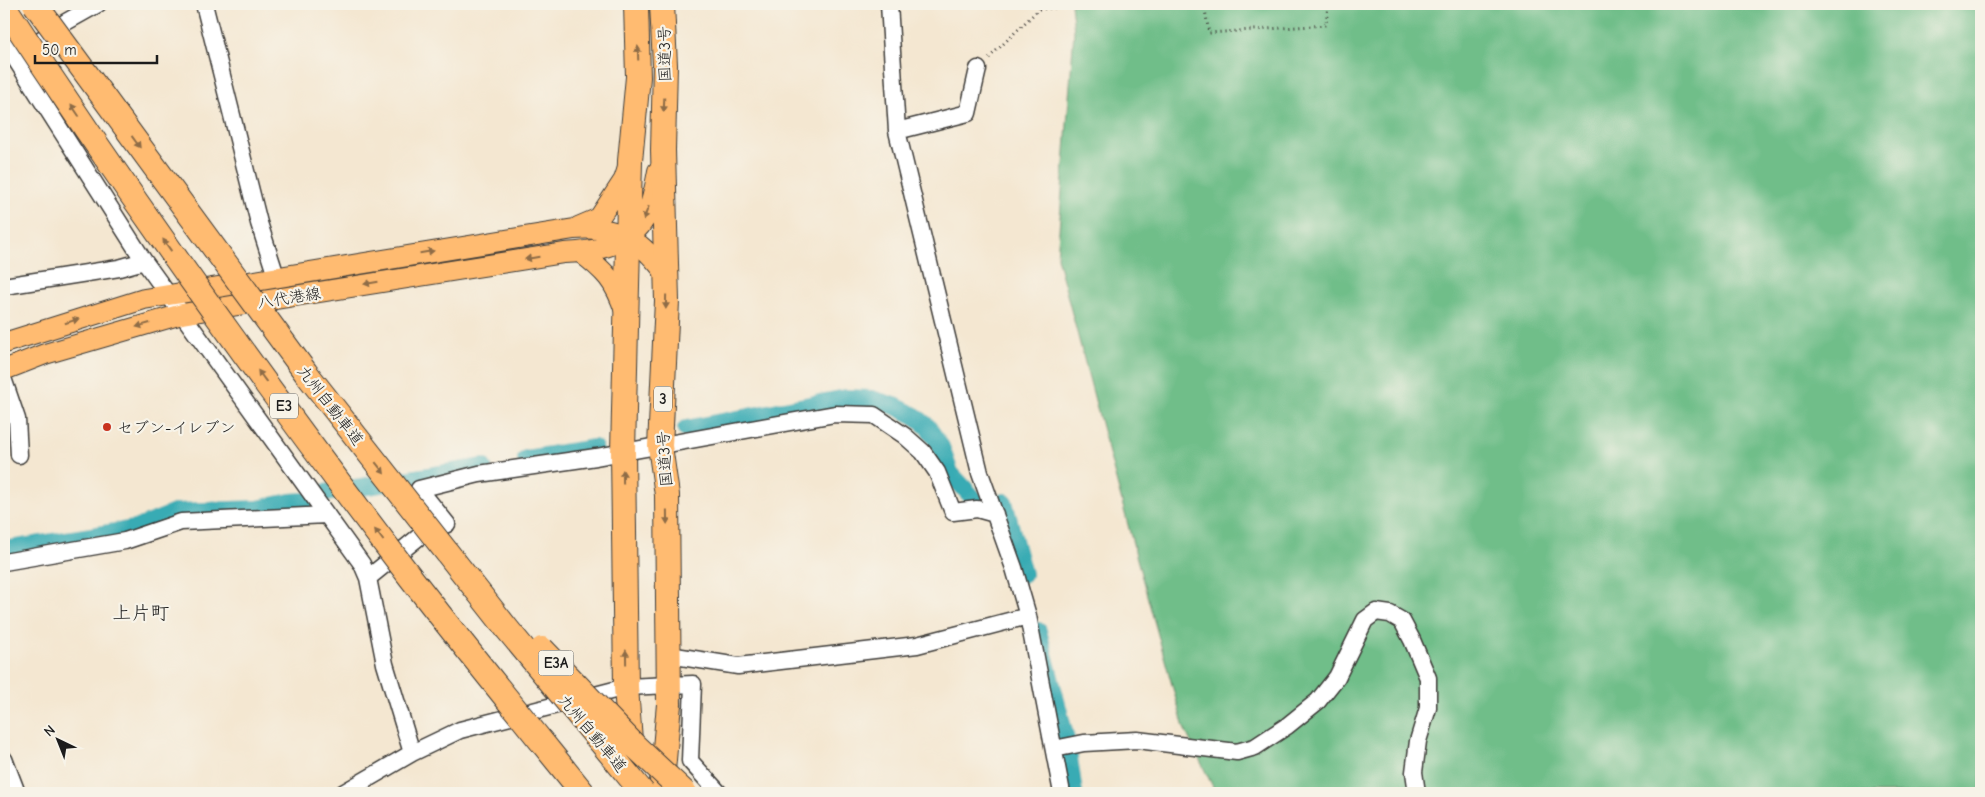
<svg xmlns="http://www.w3.org/2000/svg" width="1985" height="797" font-family="'Comic Neue','Klee One',sans-serif">
  <style>
    .forest { fill: #6fbe89; stroke: #466d52 }
    .lines { fill: none; stroke-linecap: round; stroke-linejoin: round }
    .canal { stroke: #39abb4; stroke-width: 18 }
    .minor-casing { stroke: #3c3a37; stroke-width: 19 }
    .major-casing { stroke: #3c3a37; stroke-width: 22 }
    .highway-casing { stroke: #3c3a37; stroke-width: 26 }
    .path { stroke: #3c3a37; stroke-width: 3; stroke-dasharray: 1 4; stroke-linecap: butt }
    .minor { stroke: #fff; stroke-width: 16 }
    .major { stroke: #ffbb71; stroke-width: 20 }
    .highway { stroke: #ffbb71; stroke-width: 24 }
    .highway-bridge-casing { stroke: #3c3a37; stroke-width: 26; stroke-linecap: butt }
    .highway-bridge { stroke: #ffbb71; stroke-width: 24 }
    .oneway { fill: #8e6c46 }
    .poi-dot { fill: #c8321e; stroke: #f7f3e8; stroke-width: 2 }
    .labels { text-anchor: middle; stroke-width: 4.5; stroke-linejoin: round; paint-order: stroke }
    .shield { fill: #f7f3e8; stroke: #5e5c59; stroke-width: 1 }
    .shield-label { font-size: 15px; font-weight: bold; fill: #1c1c1c }
    .street-label { font-size: 16px; fill: #1c1c1c; stroke: #f7f3e8 }
    .poi-label { font-size: 16px; fill: #1c1c1c; stroke: #f7f3e8; text-anchor: start }
    .quarter-label { font-size: 19px; fill: #1c1c1c; stroke: #f7f3e8 }
  </style>
  <rect width="100%" height="100%" fill="#f7f3e8"/>
  <filter id="ink" filterUnits="userSpaceOnUse"><feTurbulence type="fractalNoise" baseFrequency=".02" numOctaves="2"/><feDisplacementMap in="SourceGraphic" scale="10" xChannelSelector="R" yChannelSelector="G"/><feConvolveMatrix kernelMatrix="1 2 1 2 8 2 1 2 1" color-interpolation-filters="sRGB"/></filter>
  <filter id="wash" filterUnits="userSpaceOnUse"><feTurbulence type="fractalNoise" baseFrequency=".0096" numOctaves="4" result="noise"/><feDisplacementMap in="SourceGraphic" scale="20" xChannelSelector="R" yChannelSelector="G"/><feGaussianBlur stdDeviation="1.12" result="paint"/><feColorMatrix in="noise" values="0 0 0 0 0 0 0 0 0 0 0 0 0 0 0 0 0 1.4 0 .05"/><feComposite in="paint" operator="in"/></filter>
  <g filter="url(#wash)">
    <rect width="100%" height="100%" fill="#f4e7d1"/>
    <!-- forest -->
    <path class="forest" d="M1071 4H1981V793H1216L1184 728 1141 574 1057 257 1074 31Z"/>
    <g class="lines">
      <!-- canal -->
      <path class="canal" d="M686 429 846 398 872 399 895 406 915 416 927 426 941 447 950 473 977 502
        M526 459 594 448
        M325 493 483 467
        M1004 502 1023 574
        M4 550 135 529 177 512 258 509 290 502 305 501
        M1038 631 1067 743 1074 793"/>
    </g>
  </g>
  <g filter="url(#ink)">
    <g class="lines">
      <defs>
        <path id="minor" d="M204 4 259 223 276 276
          M889 4 897 131 980 473 1014 568 1028 616 1062 793
          M4 41 144 261 362 564 368 578 385 664 412 753
          M23 52 66 22 98 4
          M897 131 968 113 978 69
          M4 286 119 268 144 261
          M4 381 17 419 19 455
          M4 562 125 541 181 522 327 515
          M368 578 420 536 447 524 419 489 479 474 596 457 835 414 874 415 905 436 923 452 937 472 953 512 977 509 995 514
          M669 655 738 666 917 645 1028 616
          M1054 749 1084 743 1137 740 1237 752 1255 747 1287 726 1318 701 1337 677 1365 620 1376 612 1390 614 1402 621 1412 640 1428 678V708L1418 741 1414 772 1417 793
          M4 759 17 793
          M343 793 412 753 460 730 626 687 693 684 690 761 719 793"/>
        <path id="major" d="M578 227 599 218 624 180 629 165
          M580 252C605 271 615 281 625 311
          M4 343 144 299 574 229C621 226 639 238 667 275
          M4 370 45 354 182 314 564 253C591 252 629 246 644 220 652 206 655 187 658 171"/>
        <path id="highway" d="M631 754 626 687 623 452 630 161 638 77 636 4
          M661 793 669 704 667 495 660 446 667 301 663 150 665 65 662 4"/>
      </defs>
      <!-- minor casing -->
      <use href="#minor" class="minor-casing"/>
      <!-- major casing -->
      <use href="#major" class="major-casing"/>
      <!-- highway casing -->
      <use href="#highway" class="highway-casing"/>
      <!-- path -->
      <path class="path" d="M1204 4 1209 33 1326 25 1328 4
        M989 58 1039 9 1110 4"/>
      <!-- minor -->
      <use href="#minor" class="minor"/>
      <!-- major -->
      <use href="#major" class="major"/>
      <!-- highway -->
      <use href="#highway" class="highway"/>
      <defs>
        <path id="highway-bridge" d="M35 4 306 373 508 630 643 793
          M4 6C131 200 267 389 408 574 465 648 524 720 583 793
          M542 649 636 747 685 793"/>
      </defs>
      <!-- highway-bridge casing -->
      <use href="#highway-bridge" class="highway-bridge-casing"/>
      <!-- highway-bridge -->
      <use href="#highway-bridge" class="highway-bridge"/>
    </g>
    <!-- one-way arrows -->
    <defs><path id="oneway-solid" d="M-6-.8H1V-3.2L6.5 0L1 3.2V.8H-6Z" transform="scale(1.25)"/></defs>
    <g class="oneway">
      <use href="#oneway-solid" transform="translate(638 53) rotate(-92)"/>
      <use href="#oneway-solid" transform="translate(664 105) rotate(92)"/>
      <use href="#oneway-solid" transform="translate(75 110) rotate(-124)"/>
      <use href="#oneway-solid" transform="translate(136 142) rotate(54)"/>
      <use href="#oneway-solid" transform="translate(646 213) rotate(112)"/>
      <use href="#oneway-solid" transform="translate(167 245) rotate(-125)"/>
      <use href="#oneway-solid" transform="translate(427 252) rotate(-9)"/>
      <use href="#oneway-solid" transform="translate(532 258) rotate(171)"/>
      <use href="#oneway-solid" transform="translate(371 283) rotate(171)"/>
      <use href="#oneway-solid" transform="translate(666 302) rotate(91)"/>
      <use href="#oneway-solid" transform="translate(72 321) rotate(-17)"/>
      <use href="#oneway-solid" transform="translate(143 325) rotate(164)"/>
      <use href="#oneway-solid" transform="translate(262 376) rotate(-126)"/>
      <use href="#oneway-solid" transform="translate(380 468) rotate(52)"/>
      <use href="#oneway-solid" transform="translate(623 477) rotate(-91)"/>
      <use href="#oneway-solid" transform="translate(667 517) rotate(89)"/>
      <use href="#oneway-solid" transform="translate(379 535) rotate(-127)"/>
      <use href="#oneway-solid" transform="translate(626 657) rotate(-91)"/>
    </g>
  </g>
  <!-- markers -->
  <circle class="poi-dot" cx="107" cy="427" r="5"/>
  <g class="labels">
    <!-- shield labels -->
    <g class="shield">
      <rect x="654" y="386.5" width="18" height="25" rx="4"/>
      <rect x="270" y="393.5" width="28" height="25" rx="4"/>
      <rect x="538.5" y="650.5" width="35" height="25" rx="4"/>
    </g>
    <g class="shield-label">
      <text x="663" y="404">3</text>
      <text x="284" y="411">E3</text>
      <text x="556" y="668">E3A</text>
    </g>
    <!-- street labels -->
    <g class="street-label">
      <text transform="translate(664 54) rotate(-91)" y="6">国道3号</text>
      <text transform="translate(289 297) rotate(-9)" y="6">八代港線</text>
      <text transform="translate(331 405) rotate(52)" y="6">九州自動車道</text>
      <text transform="translate(664 459) rotate(-94)" y="6">国道3号</text>
      <text transform="translate(593 733) rotate(50)" y="6">九州自動車道</text>
    </g>
    <!-- poi labels -->
    <g class="poi-label">
      <text x="117" y="433">セブン-イレブン</text>
    </g>
    <!-- quarter labels -->
    <g class="quarter-label">
      <text x="141" y="619">上片町</text>
    </g>
  </g>
  <!-- margin -->
  <rect width="1985" height="797" fill="none" stroke="#f7f3e8" stroke-width="20"/>
  <!-- north arrow -->
  <g transform="translate(58 740) rotate(317)" stroke="#f7f3e8" stroke-width="4" paint-order="stroke">
  <path d="M0-4L9 19L0 12L-9 19Z" fill="#1c1c1c"/>
  <text y="-8" font-size="14" font-weight="bold" text-anchor="middle" fill="#1c1c1c">N</text>
  </g>
  <!-- scale -->
  <path d="M35 55v8h122v-8" fill="none" stroke="#1c1c1c" stroke-width="2.5"/>
  <text x="42" y="55" font-size="15" fill="#1c1c1c" stroke="#f7f3e8" stroke-width="4" paint-order="stroke">50 m</text>
</svg>
